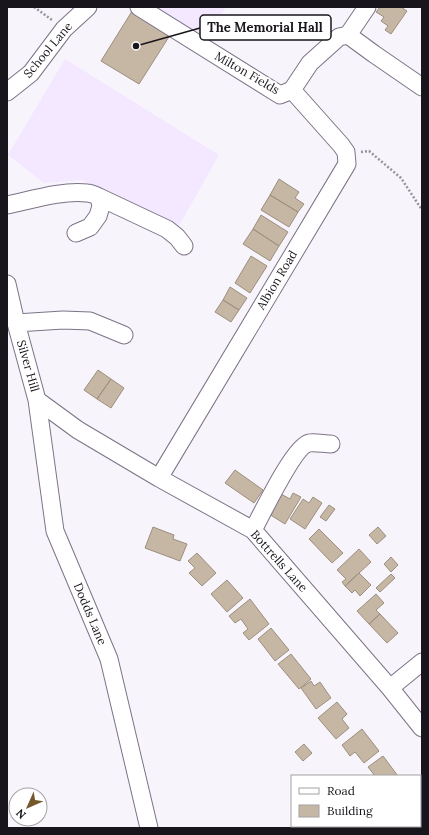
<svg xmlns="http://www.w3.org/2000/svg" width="429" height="835" font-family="Lora,serif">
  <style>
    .built { fill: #f3e8ff }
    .building { fill: #c6b7a5; stroke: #9c8f7d }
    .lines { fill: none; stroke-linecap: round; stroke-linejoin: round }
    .minor-casing { stroke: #7c7386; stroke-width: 19 }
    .path { stroke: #97939b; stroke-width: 2.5; stroke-dasharray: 2 2; stroke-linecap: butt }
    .minor { stroke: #fff; stroke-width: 17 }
    .labels { text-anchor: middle; stroke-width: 4; stroke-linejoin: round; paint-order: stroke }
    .street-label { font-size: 12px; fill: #19151c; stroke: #fff }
    .leader { fill: none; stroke: #19151c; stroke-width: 1.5 }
    .callout-dot { fill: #19151c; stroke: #fff; stroke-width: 1.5 }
    .callout { fill: #fff; stroke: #19151c; stroke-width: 1.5 }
    .callout-label { font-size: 13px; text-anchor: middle; font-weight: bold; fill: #19151c }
  </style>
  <rect width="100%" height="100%" fill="#f8f4fc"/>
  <!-- built -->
  <path class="built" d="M155 7H226L207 38Z
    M65 59 219 155 176 231 82 180 44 183 8 155Z"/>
  <!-- building -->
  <path class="building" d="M380 7H401L407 11 391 34 385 30 388 26 381 21 384 17 376 12Z
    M134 8 172 32 139 84 101 61Z
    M279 179 299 192 295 198 304 204 298 212 270 195Z
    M270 195 298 212 289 227 261 210Z
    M261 215 288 232 279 246 253 229Z
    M253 229 279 246 270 261 243 244Z
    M251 256 267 266 250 293 235 283Z
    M230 287 247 298 239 310 223 300Z
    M223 300 239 310 231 322 215 312Z
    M98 370 111 379 97 399 84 390Z
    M111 379 124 388 111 408 97 399Z
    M235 470 263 490 254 503 225 483Z
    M293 493 301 497 285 524 269 514 281 494 290 499Z
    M313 497 322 503 305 529 290 519 303 499 309 503Z
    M329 505 335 509 326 521 320 517Z
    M153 527 174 535 173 539 187 544 180 561 145 548Z
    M378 527 386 536 377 544 369 535Z
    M319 529 343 553 332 563 309 539Z
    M359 549 371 562 345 586 342 582 346 579 337 570Z
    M197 553 216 573 202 586 189 573 195 568 188 561Z
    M391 557 398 565 391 572 384 564Z
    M359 573 371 585 360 596 355 590 352 593 345 586Z
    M391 574 395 578 380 592 376 588Z
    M227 580 243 598 227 612 211 594Z
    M376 594 384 603 376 610 380 614 369 624 357 611Z
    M250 599 269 624 249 640 243 633 248 629 241 619 235 623 229 616Z
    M380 614 398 633 387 643 369 624Z
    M271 628 289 650 275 661 258 639Z
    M291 654 311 679 299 689 278 664Z
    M311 681 314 686 320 682 331 698 316 709 301 688Z
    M337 702 347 714 342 719 349 728 336 739 318 718Z
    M362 729 379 751 364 763 355 752 350 756 342 745Z
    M304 744 312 753 303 761 295 752Z
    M383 756 398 776H375L368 767Z
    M422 806V828H409L408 826H420V808Z"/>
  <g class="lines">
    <defs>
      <path id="minor" d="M139 7 280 95 292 90 310 63 339 37 348 35
        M348 35 374 54 422 87
        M348 35 367 7
        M7 92 31 73 64 29 88 7
        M99 197 167 229 177 237 184 246
        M7 205C31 200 63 190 87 193 91 193 95 195 99 197L101 206 98 216 90 227 76 233
        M7 284 16 323 37 400 55 531 109 659 149 828
        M16 323 63 320 90 321 124 335
        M37 400 78 430 159 478 253 530 390 688 422 728
        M159 478 347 164 346 152 341 145 292 90
        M253 530C262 514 294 446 309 443 315 442 325 444 331 444
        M390 688 422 662"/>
    </defs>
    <!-- minor casing -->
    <use href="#minor" class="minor-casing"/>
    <!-- path -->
    <path class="path" d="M34 7 52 20
      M361 152 369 151 401 178 422 210"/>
    <!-- minor -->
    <use href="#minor" class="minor"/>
  </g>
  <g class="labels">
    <!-- street labels -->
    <g class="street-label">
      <text transform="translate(48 50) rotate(-50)" y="4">School Lane</text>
      <text transform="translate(247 73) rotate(30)" y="4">Milton Fields</text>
      <text transform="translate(277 280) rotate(-59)" y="4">Albion Road</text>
      <text transform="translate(28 366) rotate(74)" y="4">Silver Hill</text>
      <text transform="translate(279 561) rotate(48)" y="4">Bottrells Lane</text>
      <text transform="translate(90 614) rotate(67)" y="4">Dodds Lane</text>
    </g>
  </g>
  <!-- callouts -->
  <path class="leader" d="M136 46L200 28"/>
  <circle class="callout-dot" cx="136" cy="46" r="4"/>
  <rect class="callout" x="200" y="15" width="131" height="25" rx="4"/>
  <g class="callout-label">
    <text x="265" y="32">The Memorial Hall</text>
  </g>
  <!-- border -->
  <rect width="429" height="835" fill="none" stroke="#19151c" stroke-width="16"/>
  <!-- legend -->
  <rect x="291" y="775" width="130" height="52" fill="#ffffff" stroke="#a3a1a4"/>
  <rect x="299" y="788" width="20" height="6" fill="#ffffff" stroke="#a3a1a4"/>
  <text x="327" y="795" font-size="12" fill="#19151c">Road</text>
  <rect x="299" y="805" width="20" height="12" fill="#c6b7a5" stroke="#a3a1a4"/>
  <text x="327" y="815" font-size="12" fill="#19151c">Building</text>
  <!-- north arrow -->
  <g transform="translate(28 807) rotate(225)"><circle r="19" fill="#ffffff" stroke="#a3a1a4"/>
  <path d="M0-3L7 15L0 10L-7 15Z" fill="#75572c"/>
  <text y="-6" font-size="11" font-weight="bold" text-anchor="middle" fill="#19151c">N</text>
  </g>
</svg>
